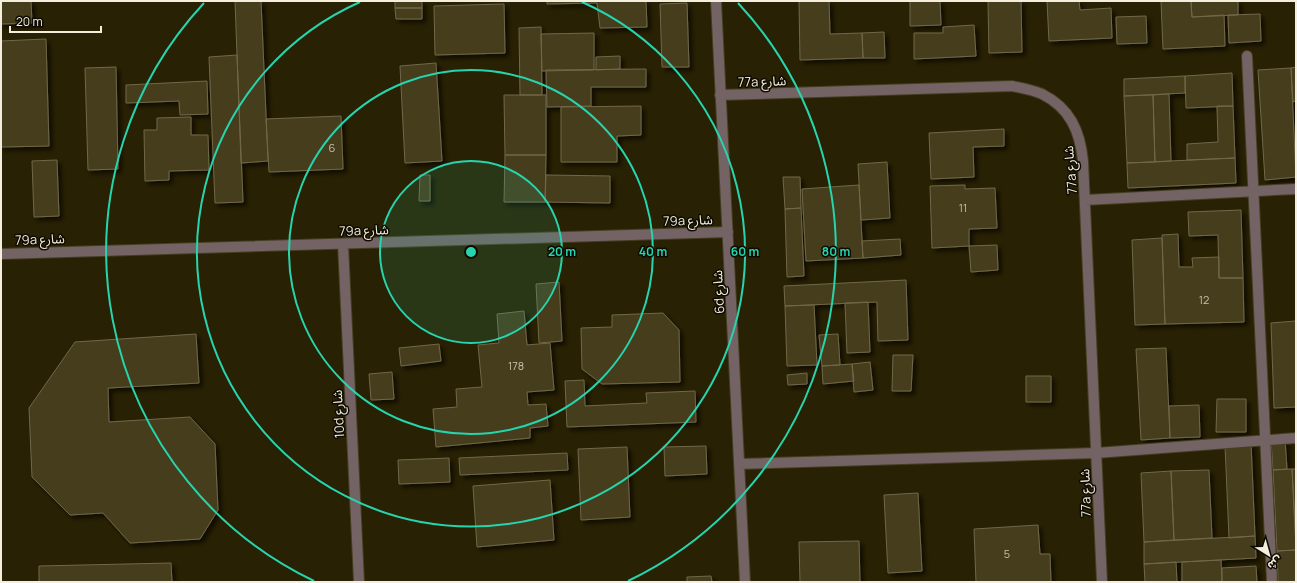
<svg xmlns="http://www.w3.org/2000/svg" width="1297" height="583" font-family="Manrope,'Noto Sans Arabic',sans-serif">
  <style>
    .building { fill: #443c1e; stroke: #716849; filter: url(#shadow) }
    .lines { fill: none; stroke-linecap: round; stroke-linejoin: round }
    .minor-casing { stroke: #453e22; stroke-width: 12 }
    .minor { stroke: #746364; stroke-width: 10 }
    .ring { fill: none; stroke: #26d5ae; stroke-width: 2 }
    .labels { text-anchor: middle; stroke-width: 3; stroke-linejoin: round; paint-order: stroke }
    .number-label { font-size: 11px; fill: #c8c2ad }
    .street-label { font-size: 13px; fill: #f4efdd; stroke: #0e0b02 }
    .centre { fill: #26d5ae; stroke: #0e0b02; stroke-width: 2 }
    .ring-label { font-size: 12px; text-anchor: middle; font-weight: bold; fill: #26d5ae; stroke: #0e0b02; stroke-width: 3; stroke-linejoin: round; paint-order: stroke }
  </style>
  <defs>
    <filter id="shadow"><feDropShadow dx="3.5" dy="3.5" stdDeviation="2" flood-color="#0009"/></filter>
  </defs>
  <rect width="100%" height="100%" fill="#292103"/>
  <!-- building -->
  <path class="building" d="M1 1H31L32 23 1 24Z
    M235 1H261L268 161 241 163Z
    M395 1H422V8H395Z
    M547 1H646L647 27 600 28 597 3 547 4Z
    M799 1H829L830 34 862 33 863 58 800 60Z
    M910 1H940L941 25 910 26Z
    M988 1H1021L1022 52 989 53Z
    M1047 1H1079L1080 10 1111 8 1112 38 1049 41Z
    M1161 1H1191L1192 17 1224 15 1225 46 1163 49Z
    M1191 1H1238V15L1192 17Z
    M687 3 689 67H662L660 4Z
    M504 4 505 53 435 55 434 6Z
    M395 8H422V19H396Z
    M1260 14 1261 41 1229 43 1228 15Z
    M1146 16 1147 43 1117 44 1116 17Z
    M974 25 976 56 914 59V33H943V27Z
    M541 27 542 95H520L519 28Z
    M884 32 885 58H863L862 33Z
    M594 33V70L542 71 541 34Z
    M46 39 49 146 1 147V41Z
    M237 55 243 202 215 203 209 57Z
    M620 56V69L596 70V57Z
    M436 63 442 161 405 163 400 66Z
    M116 67 118 169 88 170 85 68Z
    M1296 67V101L1293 102 1291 68Z
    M1291 68 1296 177 1265 180 1258 70Z
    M646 69V87H591V106L547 107 546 70Z
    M1232 73 1233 106 1186 108 1185 76Z
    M1185 76V93L1124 96V79Z
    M207 81 208 114 180 115 179 101 126 103V85Z
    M1169 94 1171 161 1155 162 1153 95Z
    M504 95H546V155H505Z
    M1153 95 1155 162 1127 163 1124 96Z
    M641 106V135L617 136V162H561V107Z
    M1217 106H1233L1235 158 1187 160V144L1218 142Z
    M341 116 343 169 269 172 266 119Z
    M191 117V135H208L209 170 169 171V180L145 181 144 130H157V118Z
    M1004 129V146L973 147 974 177 931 179 929 133Z
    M505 155H546L545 202H504Z
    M1235 158 1236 183 1128 188 1127 163Z
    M57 160 59 216 34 217 32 161Z
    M887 162 890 218 861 220 858 164Z
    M420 175H430V201H419Z
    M546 175 610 176V203L545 202Z
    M783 177H800L801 208 785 209Z
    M859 185 863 258 806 261 802 189Z
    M965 185V189L995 188 997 228 969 229V246L932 248 930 186Z
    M801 208 804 276 787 277 785 209Z
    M1241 210 1243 278H1219L1218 235 1189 236 1188 212Z
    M1178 234 1179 267H1193L1192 258 1219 257V278H1243L1244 322 1165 324 1162 235Z
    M1162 238 1165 324 1135 325 1132 240Z
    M900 239 901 255 863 258 862 241Z
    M997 245 998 270 971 272 969 246Z
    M906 280 908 340 878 341 877 302 785 306 784 286Z
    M559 282 562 341 539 343 536 284Z
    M868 302 870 352 847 353 845 303Z
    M814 305 817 365 787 366 785 306Z
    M524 311 527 345 550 343 554 390 527 392 528 405 546 404 548 426 530 428V438L436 447 433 409 457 407 456 389 482 387 478 345 499 343 497 314Z
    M663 313 679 330 680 382 602 384 582 369 581 328 612 327V315Z
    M1296 321V407L1274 408 1271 323Z
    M196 334 199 383 108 388 109 422 190 417 215 444 218 510 200 539 130 543 103 513 70 515 32 477 29 408 75 342Z
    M838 334 840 365 822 366 819 335Z
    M439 344 441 361 401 366 399 348Z
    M1166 348 1170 438 1141 440 1136 349Z
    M893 355H913L911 391H892Z
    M870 362 873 390 854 392 852 364Z
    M852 364 854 381 823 384 822 366Z
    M392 372 394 399 371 400 369 374Z
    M807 373V384L788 385 787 375Z
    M1026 376H1051V402H1026Z
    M584 380 585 406 647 403 646 393 695 391 696 422 567 427 565 381Z
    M1217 399H1246V432H1216Z
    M1199 405 1200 437 1170 438 1169 406Z
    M1285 439 1287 469 1273 470 1271 440Z
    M1251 443 1255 536 1229 538 1225 445Z
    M706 446 707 474 665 476 664 447Z
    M627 447 630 517 581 520 578 449Z
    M567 453 568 470 460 475 459 458Z
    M449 458 450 482 399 484 398 460Z
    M1292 469 1296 550 1277 551 1273 470Z
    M1292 469H1296V539Z
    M1209 470 1212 538 1174 540 1171 471Z
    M1171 471 1174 540 1144 542 1141 473Z
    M550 480 554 540 477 547 473 486Z
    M918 493 922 571 888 573 884 495Z
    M1038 525 1040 554H1050L1051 582H976L974 529Z
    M1255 536 1256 558 1144 564V542Z
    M859 541 860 582H800L799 542Z
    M1296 550V582H1278L1277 551Z
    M1221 560 1222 582H1182V562Z
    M1176 562 1177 582H1145L1144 564Z
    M171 563 172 582H39V566Z
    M1256 566 1257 582H1222V568Z
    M711 576 712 582H687V577Z"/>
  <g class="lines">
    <defs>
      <path id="minor" d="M716 1 745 582
        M1247 56 1272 582
        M720 95 1012 86C1021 88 1033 90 1042 94 1070 108 1080 131 1083 161L1102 582
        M1085 200 1296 189
        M343 244 359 582
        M1 254 728 232
        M739 464 1096 453 1296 438"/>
    </defs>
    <!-- minor casing -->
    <use href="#minor" class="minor-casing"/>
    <!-- minor -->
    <use href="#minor" class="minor"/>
  </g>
  <!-- distance rings -->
  <circle cx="471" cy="252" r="91" fill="#26d5ae" fill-opacity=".12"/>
  <g class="ring">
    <circle cx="471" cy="252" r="91"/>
    <circle cx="471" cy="252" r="182"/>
    <path d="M582 2A274 274 0 1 1 360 2"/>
    <path d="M314 581A365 365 0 0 1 204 3M738 3A365 365 0 0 1 628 581"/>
  </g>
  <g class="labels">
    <!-- number labels -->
    <g class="number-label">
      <text x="332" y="152">6</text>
      <text x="963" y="212">11</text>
      <text x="1204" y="304">12</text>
      <text x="516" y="370">178</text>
      <text x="1007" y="558">5</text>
    </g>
    <!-- street labels -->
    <g class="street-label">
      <text transform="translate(762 81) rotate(-2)" y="5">77a شارع</text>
      <text transform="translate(1070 170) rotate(-95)" y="5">77a شارع</text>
      <text transform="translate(688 220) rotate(-2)" y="5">79a شارع</text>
      <text transform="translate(364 230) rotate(-2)" y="5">79a شارع</text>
      <text transform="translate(40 239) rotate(-2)" y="5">79a شارع</text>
      <text transform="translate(718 292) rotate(-93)" y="5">6d شارع</text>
      <text transform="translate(338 414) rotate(-93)" y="5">10d شارع</text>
      <text transform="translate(1085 493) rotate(-92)" y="5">77a شارع</text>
    </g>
  </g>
  <circle cx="471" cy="252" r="6" class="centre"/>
  <g class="ring-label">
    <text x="562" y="256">20 m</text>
    <text x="653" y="256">40 m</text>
    <text x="745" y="256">60 m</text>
    <text x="836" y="256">80 m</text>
  </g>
  <!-- border -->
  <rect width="1297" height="583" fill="none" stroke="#f4efdd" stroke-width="4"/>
  <!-- north arrow -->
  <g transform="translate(1269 555) rotate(143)" stroke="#0e0b02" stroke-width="3" paint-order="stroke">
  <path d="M0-3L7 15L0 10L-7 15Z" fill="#f4efdd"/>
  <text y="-6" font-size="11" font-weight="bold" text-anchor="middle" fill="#f4efdd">ش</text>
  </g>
  <!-- scale -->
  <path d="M10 26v6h91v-6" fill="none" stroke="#f4efdd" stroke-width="2"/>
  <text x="16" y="26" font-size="12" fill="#f4efdd" stroke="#0e0b02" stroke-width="3" paint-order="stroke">20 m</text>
</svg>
